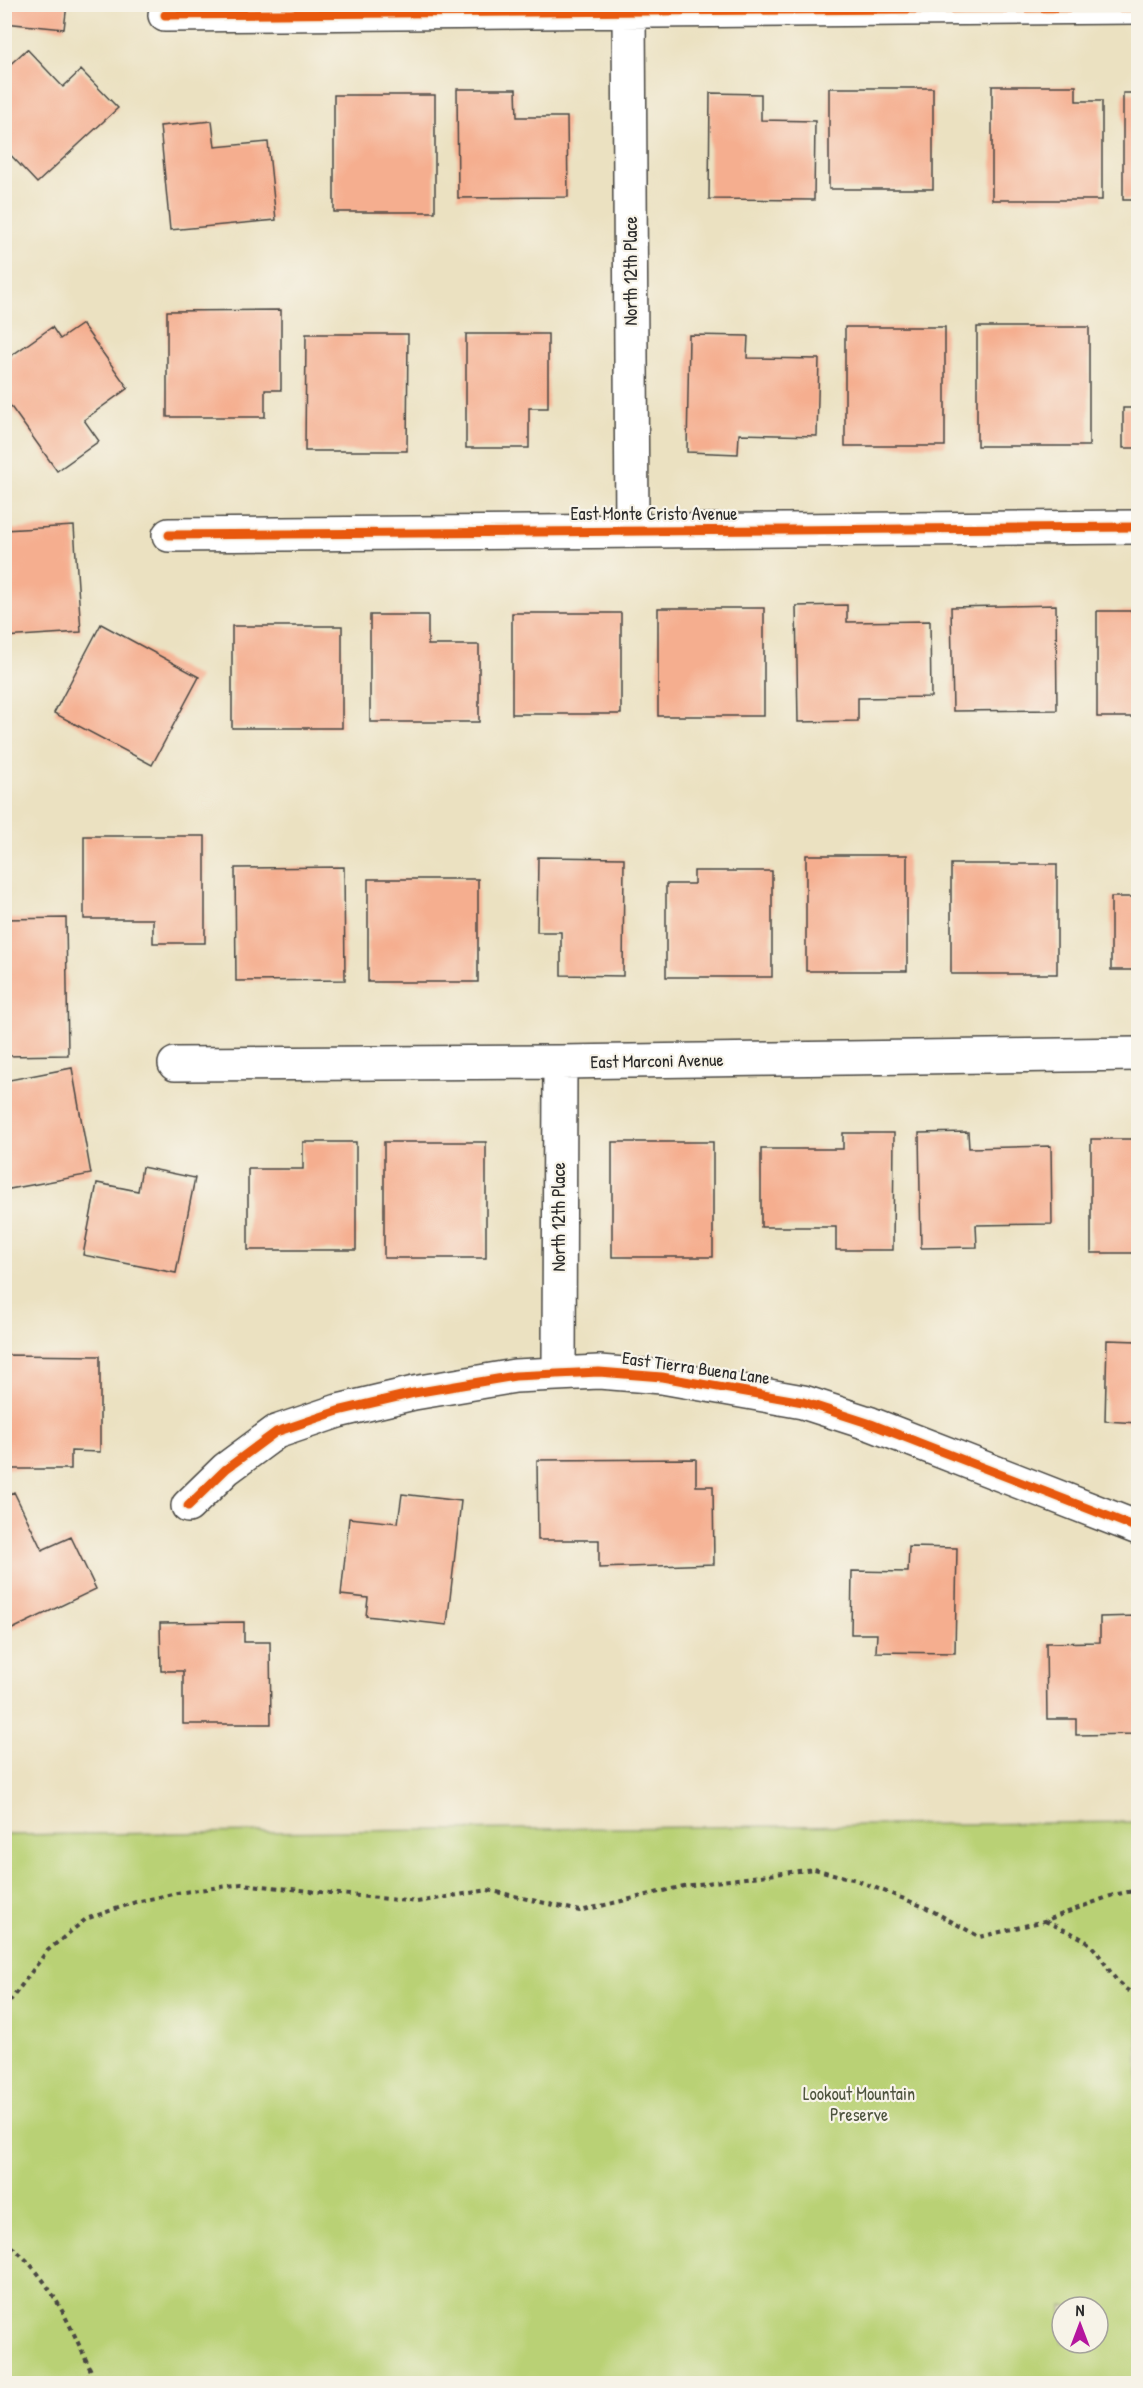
<svg xmlns="http://www.w3.org/2000/svg" width="1143" height="2388" font-family="'Patrick Hand',sans-serif">
  <style>
    .green { fill: #b9d175; stroke: #727e50; stroke-width: 1.5; fill-rule: evenodd }
    .building { fill: #f5ae8f }
    .lines { fill: none; stroke-linecap: round; stroke-linejoin: round }
    .minor-casing { stroke: #484642; stroke-width: 36 }
    .path { stroke: #484642; stroke-width: 4; stroke-dasharray: 4.5 4.5; stroke-linecap: butt }
    .minor { stroke: #fff; stroke-width: 33 }
    .cycleway-casing { stroke: #f7f3e8; stroke-width: 13 }
    .cycleway { stroke: #e8590c; stroke-width: 9 }
    .labels { text-anchor: middle; stroke-width: 4.5; stroke-linejoin: round; paint-order: stroke }
    .street-label { font-size: 18px; fill: #2b2b2b; stroke: #f7f3e8 }
    .park-label { font-size: 18px; fill: #4e543e; stroke: #f7f3e8 }
  </style>
  <rect width="100%" height="100%" fill="#f7f3e8"/>
  <filter id="ink" filterUnits="userSpaceOnUse"><feTurbulence type="fractalNoise" baseFrequency=".0167" numOctaves="2"/><feDisplacementMap in="SourceGraphic" scale="12" xChannelSelector="R" yChannelSelector="G"/><feConvolveMatrix kernelMatrix="1 2 1 2 8 2 1 2 1" color-interpolation-filters="sRGB"/></filter>
  <filter id="wash" filterUnits="userSpaceOnUse"><feTurbulence type="fractalNoise" baseFrequency=".008" numOctaves="4" result="noise"/><feDisplacementMap in="SourceGraphic" scale="24" xChannelSelector="R" yChannelSelector="G"/><feGaussianBlur stdDeviation="1.35" result="paint"/><feColorMatrix in="noise" values="0 0 0 0 0 0 0 0 0 0 0 0 0 0 0 0 0 1.4 0 .05"/><feComposite in="paint" operator="in"/></filter>
  <g filter="url(#wash)">
    <rect width="100%" height="100%" fill="#ebe1c1"/>
    <!-- green -->
    <path class="green" d="M1138 1822V2383H5V1835ZM1062 2307H1098V2343H1062Z"/>
    <g id="blocks">
      <!-- building -->
      <path class="building" d="M4 4H67L64 29 4 23Z
        M27 49 63 87 81 70 118 108 37 183 4 148V70Z
        M992 86H1076V101H1102V200H992Z
        M829 88H933V189H829Z
        M457 89H516L517 117H567L568 197 458 198Z
        M710 93 761 94V120L815 121 814 200 709 199Z
        M1123 93H1138V200H1123Z
        M334 95H435V212H334Z
        M212 121 215 147 268 142 276 220 170 230 160 126Z
        M281 310V390H265V417H167V311Z
        M82 324 128 388 84 420 99 441 57 471 4 397V361L52 327 60 339Z
        M845 327H945V446H845Z
        M977 327H1089V446H977Z
        M306 334H408L407 451H305Z
        M466 334H548V408H529V448H466Z
        M689 335 748 336 747 358 819 359 817 436 739 434 738 454 687 452Z
        M1123 408H1138V448H1123Z
        M74 526 81 632 4 637V530Z
        M847 605V622L930 621 931 697 858 698V721L798 722 796 606Z
        M1056 605 1057 710 953 711 951 607Z
        M658 608H764V716H658Z
        M1097 611H1138V717H1097Z
        M512 613H621V714H512Z
        M370 615H428V645H479V722H370Z
        M101 624 199 677 152 765 54 713Z
        M232 626H342V728H232Z
        M84 836H205V943H153V919H84Z
        M806 855H907V971H806Z
        M538 857 624 858 623 976 561 975V932H537Z
        M951 864H1057V974H951Z
        M344 867 345 980 236 981 235 868Z
        M694 871H772V977H666V884H694Z
        M368 879H478V982H368Z
        M1111 897H1138V970H1111Z
        M66 918 68 1055 4 1056V919Z
        M72 1068 91 1174 4 1190V1081Z
        M968 1132 969 1148 1051 1146 1052 1224 976 1225 977 1247 921 1248 919 1133Z
        M843 1133H894L893 1250H836V1227H761V1149H843Z
        M1091 1139H1138V1253H1091Z
        M303 1142H356V1250H248V1169H303Z
        M384 1142H486V1258H384Z
        M612 1142H713V1257H612Z
        M142 1167 195 1178 176 1273 83 1255 97 1183 138 1191Z
        M1107 1340 1138 1341V1423L1105 1421Z
        M4 1355 100 1356V1452L71 1451V1469H4Z
        M696 1459V1486H713L714 1564 599 1568V1540H538L537 1460Z
        M14 1492 42 1550 71 1537 96 1589 4 1633V1497Z
        M402 1494 461 1501 447 1625 366 1616 368 1598 341 1595 349 1518 398 1523Z
        M909 1547 957 1548 955 1653 876 1652 877 1634H851L852 1571 908 1572Z
        M1138 1616V1734L1076 1735V1719H1047L1046 1643 1100 1642V1617Z
        M244 1622V1642H270L271 1724H183V1671H161L160 1623Z"/>
    </g>
  </g>
  <g filter="url(#ink)">
    <use href="#blocks" fill-opacity="0" stroke="#484642" stroke-width="1.5"/>
    <g class="lines">
      <defs>
        <path id="minor" d="M629 11 632 530
          M165 15 1138 7
          M169 535 1138 527
          M175 1064 560 1062 1138 1054
          M559 1372 560 1062
          M188 1506 226 1469 276 1432 338 1411 414 1393 515 1376 599 1372 662 1377 803 1402 871 1424 1138 1528"/>
      </defs>
      <!-- minor casing -->
      <use href="#minor" class="minor-casing"/>
      <!-- path -->
      <path class="path" d="M1045 1921C1058 1928 1075 1933 1087 1942 1106 1957 1112 1987 1138 1995
        M4 2009 47 1951 86 1919 136 1902 177 1893 242 1884 417 1902 488 1890 580 1911 684 1886 814 1869 856 1880 927 1908 980 1937 1044 1921 1113 1895 1138 1890
        M4 2241C48 2272 69 2323 91 2371L84 2384"/>
      <!-- minor -->
      <use href="#minor" class="minor"/>
      <defs>
        <path id="cycleway" d="M165 15 1138 7
          M169 535 1138 527
          M188 1506 226 1469 276 1432 338 1411 414 1393 515 1376 599 1372 662 1377 803 1402 871 1424 1138 1528"/>
      </defs>
      <!-- cycleway casing -->
      <use href="#cycleway" class="cycleway-casing"/>
      <!-- cycleway -->
      <use href="#cycleway" class="cycleway"/>
    </g>
  </g>
  <g class="labels">
    <!-- street labels -->
    <g class="street-label">
      <text transform="translate(631 271) rotate(-90)" y="6">North 12th Place</text>
      <text x="654" y="520">East Monte Cristo Avenue</text>
      <text transform="translate(657 1061) rotate(-1)" y="6">East Marconi Avenue</text>
      <text transform="translate(559 1217) rotate(-90)" y="6">North 12th Place</text>
      <text transform="translate(696 1368) rotate(8)" y="6">East Tierra Buena Lane</text>
    </g>
    <!-- park labels -->
    <g class="park-label">
      <text x="859" y="2100">Lookout Mountain<tspan x="859" dy="21">Preserve</tspan></text>
    </g>
  </g>
  <!-- margin -->
  <rect width="1143" height="2388" fill="none" stroke="#f7f3e8" stroke-width="24"/>
  <!-- north arrow -->
  <g transform="translate(1080 2325)"><circle r="28" fill="#f7f3e8" stroke="#a5a39c" stroke-width="1.5"/>
  <path d="M0-4.5L10 22L0 15L-10 22Z" fill="#b5179e"/>
  <text y="-9" font-size="16" font-weight="bold" text-anchor="middle" fill="#2b2b2b">N</text>
  </g>
</svg>
